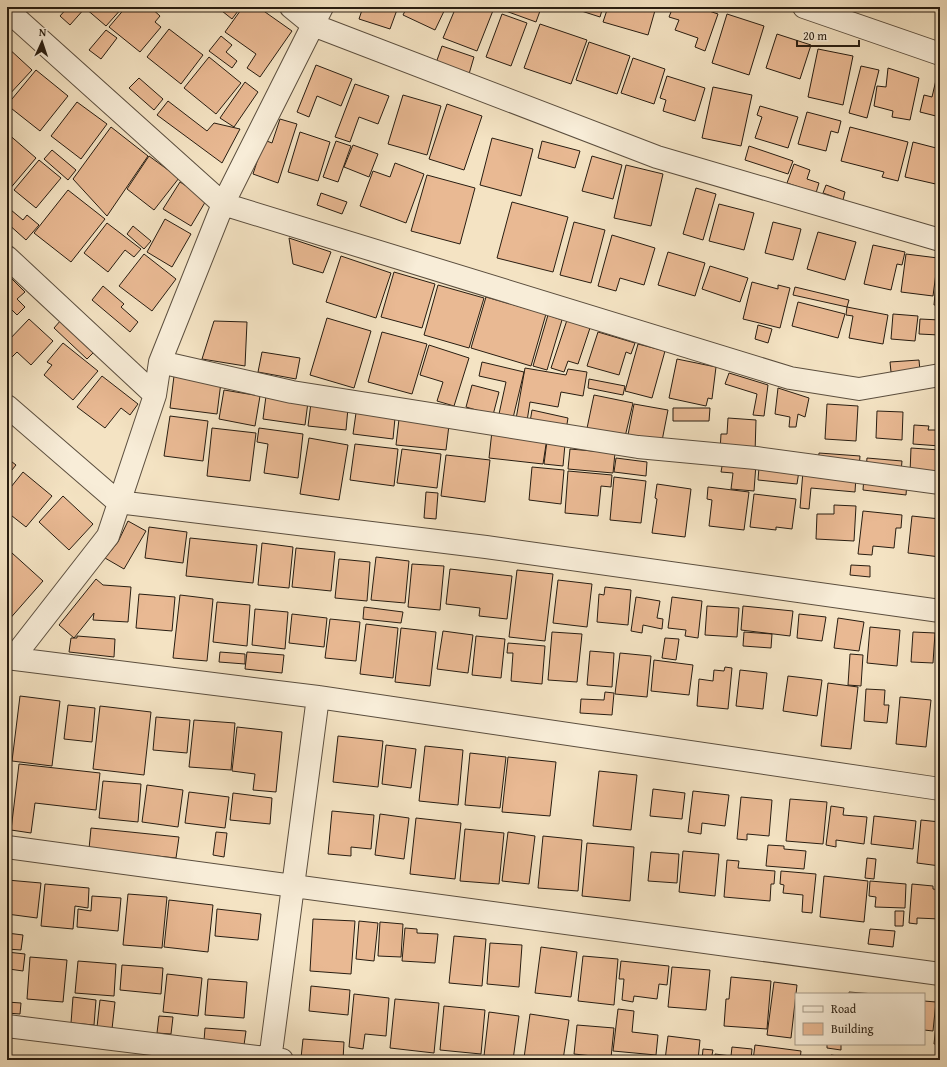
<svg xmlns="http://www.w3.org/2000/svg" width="947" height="1067" font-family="'Gentium Book Plus',serif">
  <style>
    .building { fill: #e9b993; stroke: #281d11 }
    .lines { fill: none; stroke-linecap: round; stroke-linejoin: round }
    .minor-casing { stroke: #5b4e3e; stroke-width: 24 }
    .minor { stroke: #f8edd8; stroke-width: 22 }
  </style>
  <rect width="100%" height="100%" fill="#f4e3c3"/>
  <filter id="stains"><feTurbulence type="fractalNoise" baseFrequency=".005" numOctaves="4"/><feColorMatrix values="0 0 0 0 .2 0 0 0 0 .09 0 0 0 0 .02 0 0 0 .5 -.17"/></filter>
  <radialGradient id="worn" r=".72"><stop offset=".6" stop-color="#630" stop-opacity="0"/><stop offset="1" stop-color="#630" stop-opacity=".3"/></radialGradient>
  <!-- building -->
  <path class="building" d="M68 7H123L106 26 85 8 70 25 60 16Z
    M126 7H150L160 16 155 22 161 27 140 52 109 27Z
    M217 7H241L232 19Z
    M243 7H258L292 31 260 77 247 68 256 54 225 32Z
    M363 7H398L390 29 359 19Z
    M407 7H446L435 30 403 15Z
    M456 7 494 8 477 51 443 38Z
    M504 7H528L540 11 536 22 503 10Z
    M569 7H603L600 17Z
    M608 7H656L648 35 603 22Z
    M673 7H697L718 14 705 51 695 47 698 38 675 30 679 20 669 17Z
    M502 14 527 23 511 66 486 57Z
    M727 14 764 26 749 75 712 63Z
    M540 24 587 40 571 84 524 68Z
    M169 29 203 55 181 84 147 57Z
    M106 30 117 38 101 59 89 50Z
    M777 34 811 45 800 79 766 68Z
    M221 36 232 45 226 52 237 61 232 68 209 51Z
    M589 42 630 56 617 94 576 80Z
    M442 46 474 57 469 74 436 63Z
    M7 47 32 70 7 97Z
    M818 49 853 56 843 105 808 97Z
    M209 57 241 83 216 114 184 88Z
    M633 58 665 69 654 104 621 93Z
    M316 65 352 79 341 106 317 96 309 117 297 112Z
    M861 66 879 70 867 118 849 113Z
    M888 68 919 78 910 120 892 117 893 111 874 106 877 86 886 87Z
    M36 70 68 96 40 131 7 105Z
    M667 76 705 88 695 121 663 111 666 100 660 98Z
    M139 78 163 99 154 110 129 88Z
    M936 80 940 81V117L920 112 924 95 932 97Z
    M245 82 258 92 234 127 220 118Z
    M355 84 389 96 378 124 359 117 350 142 335 137Z
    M713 87 752 95 741 146 702 138Z
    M403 95 441 106 427 155 388 144Z
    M168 101 207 131 214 123 240 129 222 163 157 115Z
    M77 102 107 124 81 159 51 136Z
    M447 104 482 116 464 170 429 159Z
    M760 106 798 117 788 148 755 138 762 117 757 115Z
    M807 112 841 121 838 133 831 131 826 151 798 144Z
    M280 119 297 124 278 183 253 174 264 140 272 143Z
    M111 127 148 156 107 216 73 179Z
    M850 127 908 142 898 181 882 177 884 172 841 161Z
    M300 132 330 142 318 181 288 172Z
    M7 133 36 158 8 191 7 190Z
    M492 138 533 149 521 196 480 185Z
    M336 141 351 146 338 182 323 177Z
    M542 141 580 151 575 168 538 158Z
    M913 142 940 149V185L905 177Z
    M353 145 378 154 369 177 344 167Z
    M749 146 793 161 788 174 745 160Z
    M52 150 76 170 68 180 44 159Z
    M149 156 179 178 154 210 127 189Z
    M592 156 622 165 613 199 582 191Z
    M39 160 61 178 36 208 14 190Z
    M395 163 424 174 406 223 360 206 373 171 390 177Z
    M794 164 810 170 807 179 819 183 816 193 787 183Z
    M626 165 663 174 651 226 614 218Z
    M427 175 475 188 460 244 411 231Z
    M180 182 207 199 191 226 163 209Z
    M826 185 845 192 843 200 823 193Z
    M696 188 716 194 703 240 683 234Z
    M68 190 105 219 71 262 34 233Z
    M321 193 347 202 342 214 317 205Z
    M512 202 568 217 553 272 497 258Z
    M719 204 754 213 744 250 709 241Z
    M11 210 23 220 27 215 39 225 26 240 7 223V214Z
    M165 219 191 234 172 267 147 252Z
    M574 222 605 230 591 283 560 275Z
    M773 222 801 229 793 260 765 253Z
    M107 223 141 249 134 257 125 250 108 272 84 253Z
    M133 226 151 241 144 249 127 234Z
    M818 232 856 242 845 280 807 269Z
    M612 235 655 248 644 285 620 278 616 291 598 286Z
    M289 238 331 252 323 273 293 264Z
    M873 245 905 252 902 265 897 264 891 290 864 284Z
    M668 252 705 263 695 296 658 285Z
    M144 254 176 279 152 311 119 286Z
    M906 254 938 258 933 296 901 292Z
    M341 256 391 273 376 318 326 302Z
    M938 261H940V305H934Z
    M710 266 748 278 740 302 702 289Z
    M394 272 435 284 422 328 381 317Z
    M7 274 25 292 17 299 25 307 17 315 7 305Z
    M752 282 778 289V285L790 288 780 328 743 319Z
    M438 285 484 298 469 348 424 335Z
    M103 286 124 304 121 307 138 322 130 332 92 300Z
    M795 287 849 300 847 307 793 295Z
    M486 297 546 314 531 366 471 348Z
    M798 302 845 314 838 338 792 326Z
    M847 307 888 315 883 344 849 338 853 316 846 315Z
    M893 314 918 316 915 341 891 339Z
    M548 315 562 320 547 370 533 366Z
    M327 318 371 331 354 388 310 375Z
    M29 319 53 341 31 365 17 352 7 362V342Z
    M920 319 940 320V341H939V335L919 334Z
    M61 320 95 351 87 359 54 328Z
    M567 320 590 328 578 364 568 361 564 372 551 368Z
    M214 321 247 322 245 366 202 359Z
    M758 325 772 329 768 343 755 339Z
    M382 332 427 344 412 394 368 382Z
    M598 332 635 343 631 354 626 352 619 375 587 366Z
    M63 343 98 371 73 400 44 375 52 365 47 362Z
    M638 344 665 351 652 398 625 391Z
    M429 345 469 358 454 406 437 401 443 382 420 375Z
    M262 352 300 358 296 379 258 372Z
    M677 359 716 367 712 399 708 398 706 406 669 398Z
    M919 360 920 371 891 372 890 362Z
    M482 362 524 372 513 418 499 414 506 382 479 376Z
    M525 368 566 375 568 369 587 372 583 396 561 392 558 407 530 402 527 421 516 419Z
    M729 373 768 385 764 416 753 415 757 394 725 384Z
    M102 376 138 404 130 415 121 408 105 428 77 407Z
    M174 376 221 382 217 414 170 408Z
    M589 379 625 386 623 395 588 388Z
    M472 385 499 392 493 415 466 407Z
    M778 388 809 398 805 417 798 414 796 427H789L790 417 775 414Z
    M224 390 260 396 255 426 219 419Z
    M594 395 633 403 624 441 586 433Z
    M266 396 308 402 305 425 263 419Z
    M311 403 348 408 346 430 308 426Z
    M634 404 668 410 661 446 627 440Z
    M827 404 858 406 856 441 825 439Z
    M673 408H710L709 421H673Z
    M532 410 568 418 566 430 530 422Z
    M877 411 903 412 902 440 876 438Z
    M356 413 395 418 393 439 353 434Z
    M170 416 208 421 203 461 164 456Z
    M728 418 756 420 755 453 720 451 721 434H727Z
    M399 419 449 425 446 450 396 445Z
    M914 425 929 426 928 430H940V446L913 444Z
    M212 428 256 433 250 481 207 476Z
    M259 428 303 434 298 478 264 473 268 444 257 442Z
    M492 431 547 438 543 464 489 458Z
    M309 438 348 445 339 500 300 494Z
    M547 441 565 444 563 466 544 464Z
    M355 444 398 449 394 486 350 480Z
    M911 448 940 450V475L910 473Z
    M402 449 441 454 437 488 397 483Z
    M570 449 615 453 613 473 568 469Z
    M819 453 860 456 859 468 818 464Z
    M446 455 490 460 485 502 441 496Z
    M7 458 16 465 7 476Z
    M616 458 647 462 646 476 614 472Z
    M867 458 902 461 901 472 866 469Z
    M723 461 756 464 754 491 731 489 733 473 721 472Z
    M532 467 564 470 561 504 529 500Z
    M759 467 799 471 797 484 758 480Z
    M568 471 612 475 611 487 601 486 598 516 565 513Z
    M803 471 856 476 855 492 811 488 809 509 800 508Z
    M23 472 52 496 26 527 7 512V492Z
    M614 477 646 481 641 523 610 520Z
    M864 477 907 482 906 495 863 490Z
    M657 484 691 489 685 537 652 533 657 499 655 498Z
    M708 487 749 492 744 530 709 526 712 500 707 499Z
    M426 492 438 493 436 519 424 518Z
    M754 494 796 499 792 529 776 527V530L750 527Z
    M63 496 93 524 69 550 39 522Z
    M834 505 856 506 854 541 816 539 817 514H834Z
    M863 511 902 515 901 528H896L894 548 873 546 872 555 858 554Z
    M912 516 940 519V557L908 553Z
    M128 521 146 531 124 569 105 558 118 542Z
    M149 527 187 532 183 563 145 558Z
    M190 538 257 545 253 583 186 576Z
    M262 543 293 547 289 588 258 585Z
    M296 548 335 552 331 591 292 587Z
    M12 553 43 581 7 622V559Z
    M376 557 409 561 405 603 371 600Z
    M339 559 370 562 367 601 335 598Z
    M412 564 444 566 440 610 408 607Z
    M851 565 870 566V577L850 575Z
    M450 569 512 576 507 619 479 616 480 608 446 604Z
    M517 570 553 574 545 641 509 637Z
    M96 579 103 585 131 587 128 622 93 620 94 613 74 638 59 625Z
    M558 580 592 584 587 627 553 623Z
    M605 587 631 590 628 625 597 622 599 594 604 595Z
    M139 594 175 597 172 631 136 628Z
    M180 595 213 599 207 661 173 658Z
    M636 597 660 601 657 618 663 619 662 629 643 625 642 633 631 631Z
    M672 597 702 601 698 638 685 636 686 630 668 628Z
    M217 602 250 605 247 646 213 642Z
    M707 606 739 608 737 637 705 635Z
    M743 606 793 611 790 636 741 630Z
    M364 607 403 612 401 623 363 619Z
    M255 609 288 612 285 649 252 645Z
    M292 614 327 618 324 647 289 643Z
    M799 614 826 617 822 641 797 638Z
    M838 618 864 622 859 651 834 648Z
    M330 619 360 622 356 661 325 658Z
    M366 624 398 628 393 678 360 674Z
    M870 627 900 630 897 666 867 663Z
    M401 628 436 632 430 686 395 682Z
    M443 631 473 635 468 673 437 669Z
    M552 632 582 634 577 682 548 680Z
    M744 632 772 634 771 648 743 646Z
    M913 632 935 633 933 663 911 662Z
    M77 636 115 639 114 657 69 652 71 638H77Z
    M476 636 505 639 501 678 472 675Z
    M665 638 679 639 676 660 662 658Z
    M508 643 545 646 542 684 511 681 513 653H507Z
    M590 651 614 653 612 687 587 685Z
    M220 652 245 654V664L219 662Z
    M247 652 284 655 282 673 245 669Z
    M620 653 651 656 647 697 615 694Z
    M850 654 863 655 861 686 848 685Z
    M654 660 693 665 689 695 651 691Z
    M725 667 732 668 728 709 697 706 699 679 713 681 714 670 724 671Z
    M740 670 767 673 763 709 736 706Z
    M788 676 822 680 817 716 783 711Z
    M828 683 858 687 851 749 821 746Z
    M866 689 885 690 884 705H889L887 723 864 721Z
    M605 692 614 693 612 715 580 713 581 699 604 700Z
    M20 696 60 701 52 766 12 761Z
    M900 697 931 700 926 747 896 744Z
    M7 698H10L7 727Z
    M940 699V742H936Z
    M68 705 95 708 92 742 64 739Z
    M100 706 151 712 144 775 93 769Z
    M156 717 190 720 187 753 153 750Z
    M194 720 235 723 231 770 189 767Z
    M237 727 282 732 276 792 253 790 255 774 232 771Z
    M338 736 383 741 378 787 333 782Z
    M386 745 416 749 411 788 382 784Z
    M425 746 463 750 458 805 419 801Z
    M470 753 506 757 500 808 465 805Z
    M508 757 556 762 550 816 502 812Z
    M19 764 100 773 96 810 35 803 31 833 11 830Z
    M7 768H11L7 806Z
    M599 771 637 775 631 830 593 826Z
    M103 781 141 784 138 822 99 818Z
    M147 785 183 790 178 827 142 822Z
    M653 789 685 793 682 819 650 816Z
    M693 791 729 795 725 826 702 823 701 834 688 832Z
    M189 792 229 797 225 828 185 823Z
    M233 793 272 798 270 824 230 820Z
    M741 797 772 800 769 836 747 834V840L737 839Z
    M790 799 827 802 823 844 786 841Z
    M831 806 844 808 843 815 867 817 864 844 836 840V847L826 845Z
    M332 811 374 815 371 849 351 847V856L328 854Z
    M380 814 409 818 404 859 375 855Z
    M874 816 916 821 913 849 871 844Z
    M416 818 461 823 455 879 410 874Z
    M921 820 940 822V866L917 863Z
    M91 828 179 837 176 858 89 849Z
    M465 829 504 833 499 884 460 881Z
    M216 832 227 833 224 857 213 855Z
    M508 832 535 836 529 884 502 881Z
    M543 836 582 840 578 891 538 888Z
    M587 843 634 847 630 901 582 896Z
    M768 845 784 846V849L806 851 804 869 766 866Z
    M683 851 719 854 715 896 679 892Z
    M651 852 679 854 677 883 648 881Z
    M867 858 876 859 874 879 865 878Z
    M727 860 739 861 738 868 775 871 774 884H771L770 901 724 897Z
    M781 871 816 874 812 913 802 912 803 895 783 893 784 885 780 884Z
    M824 876 868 881 864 922 820 917Z
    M7 880 41 883 37 918 7 914Z
    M870 881 906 884 905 908 875 907 876 897 869 896Z
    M45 884 89 888 88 908 75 906 73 929 41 926Z
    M912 884 933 886V889L940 890V919L917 918V924L909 923Z
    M128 894 167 897 162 948 123 945Z
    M92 896 121 898 118 931 77 927 78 909 91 911Z
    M169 900 213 905 208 952 164 947Z
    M217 909 261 914 258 940 215 936Z
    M895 911H904L903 926H895Z
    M313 919 355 921 351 974 310 971Z
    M359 921 378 923 374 961 356 959Z
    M380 922 403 924 401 957 378 956Z
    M405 928 417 929V933L438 934 435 963 402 961Z
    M870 929 895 931 893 947 868 944Z
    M7 933 23 935 21 950 7 949Z
    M454 936 486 939 482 986 449 983Z
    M490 943 522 945 519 987 487 984Z
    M541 947 577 952 571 997 535 993Z
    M7 952 25 954 23 971 9 969 7 983Z
    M583 956 618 959 614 1005 578 1001Z
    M30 957 67 960 63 1002 27 999Z
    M78 961 116 964 114 996 75 993Z
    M621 961 669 966 667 985 659 984 657 999 634 996 633 1002 622 1000 624 979H619Z
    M122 965 163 968 161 994 120 990Z
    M672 967 710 970 706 1010 668 1007Z
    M167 974 202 978 198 1016 163 1012Z
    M731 977 771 981 767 1029 724 1026 726 999H729Z
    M208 979 247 982 244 1018 205 1015Z
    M774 982 797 985 791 1038 767 1035Z
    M311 986 350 990 348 1015 309 1011Z
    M849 992 875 994H849Z
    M354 994 389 998 386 1036 365 1034 363 1049 349 1047Z
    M73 997 96 1000 94 1025 71 1023Z
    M395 999 439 1003 434 1053 390 1048Z
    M100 1000 115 1002 112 1029 97 1027Z
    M924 1001 936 1002 933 1031 924 1030Z
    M7 1002 21 1003 20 1014 7 1013Z
    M938 1005H940V1044H934Z
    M444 1006 485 1010 481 1054 440 1050Z
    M618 1009 634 1011 632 1032 658 1035 656 1055 613 1051Z
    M489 1012 519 1016 513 1060 484 1056Z
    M530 1014 569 1020 563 1060 524 1058Z
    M159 1016 173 1017 171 1034 157 1033Z
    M577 1025 614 1028 611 1058 574 1054Z
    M205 1028 246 1031 244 1045 204 1041Z
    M668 1036 700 1040 698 1060H665Z
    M303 1039 344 1042 343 1060 301 1058Z
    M827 1044H841V1050L827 1048Z
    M755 1045 801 1051 800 1060H753Z
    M732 1047 752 1049 751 1060H715V1054L731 1056Z
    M703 1049 713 1050 711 1060H702Z
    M831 1055 844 1057V1060H806V1058L830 1060Z"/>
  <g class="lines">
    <defs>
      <path id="minor" d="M291 7 313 25 657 157 940 240
        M804 7 940 54
        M7 10 223 204 790 378 859 389 940 375
        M7 257 155 395
        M160 362 292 392 638 447 756 458 940 483
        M7 406 118 502 486 547 940 611
        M7 653 13 658 108 536 155 395 160 362 223 204 322 7
        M7 658 318 697 940 789
        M7 847 940 974
        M7 1026 282 1060
        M270 1060 318 697"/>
    </defs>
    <!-- minor casing -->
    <use href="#minor" class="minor-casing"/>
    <!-- minor -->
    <use href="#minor" class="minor"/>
  </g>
  <!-- margin -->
  <rect width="947" height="1067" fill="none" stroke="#f4e3c3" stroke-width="24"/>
  <rect x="8" y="8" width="931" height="1051" fill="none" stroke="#281d11" stroke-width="2"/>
  <rect x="12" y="12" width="923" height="1043" fill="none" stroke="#281d11"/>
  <!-- legend -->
  <rect x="795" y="993" width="130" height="52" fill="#f8edd8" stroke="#a59a88"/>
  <rect x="803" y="1006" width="20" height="6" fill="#f8edd8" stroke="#a59a88"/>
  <text x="831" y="1013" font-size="12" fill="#281d11">Road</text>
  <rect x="803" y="1023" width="20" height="12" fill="#e9b993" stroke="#a59a88"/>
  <text x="831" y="1033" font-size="12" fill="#281d11">Building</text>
  <!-- north arrow -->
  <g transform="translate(42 42) rotate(3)" stroke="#f8edd8" stroke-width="3" paint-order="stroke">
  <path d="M0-3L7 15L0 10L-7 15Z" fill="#281d11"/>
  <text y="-6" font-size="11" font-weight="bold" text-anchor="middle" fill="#281d11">N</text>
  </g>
  <!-- scale -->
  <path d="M797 40v6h62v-6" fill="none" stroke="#281d11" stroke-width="2"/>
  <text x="803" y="40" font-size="12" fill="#281d11" stroke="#f8edd8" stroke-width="3" paint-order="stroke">20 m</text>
  <rect width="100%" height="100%" filter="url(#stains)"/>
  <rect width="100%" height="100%" fill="url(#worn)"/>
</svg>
